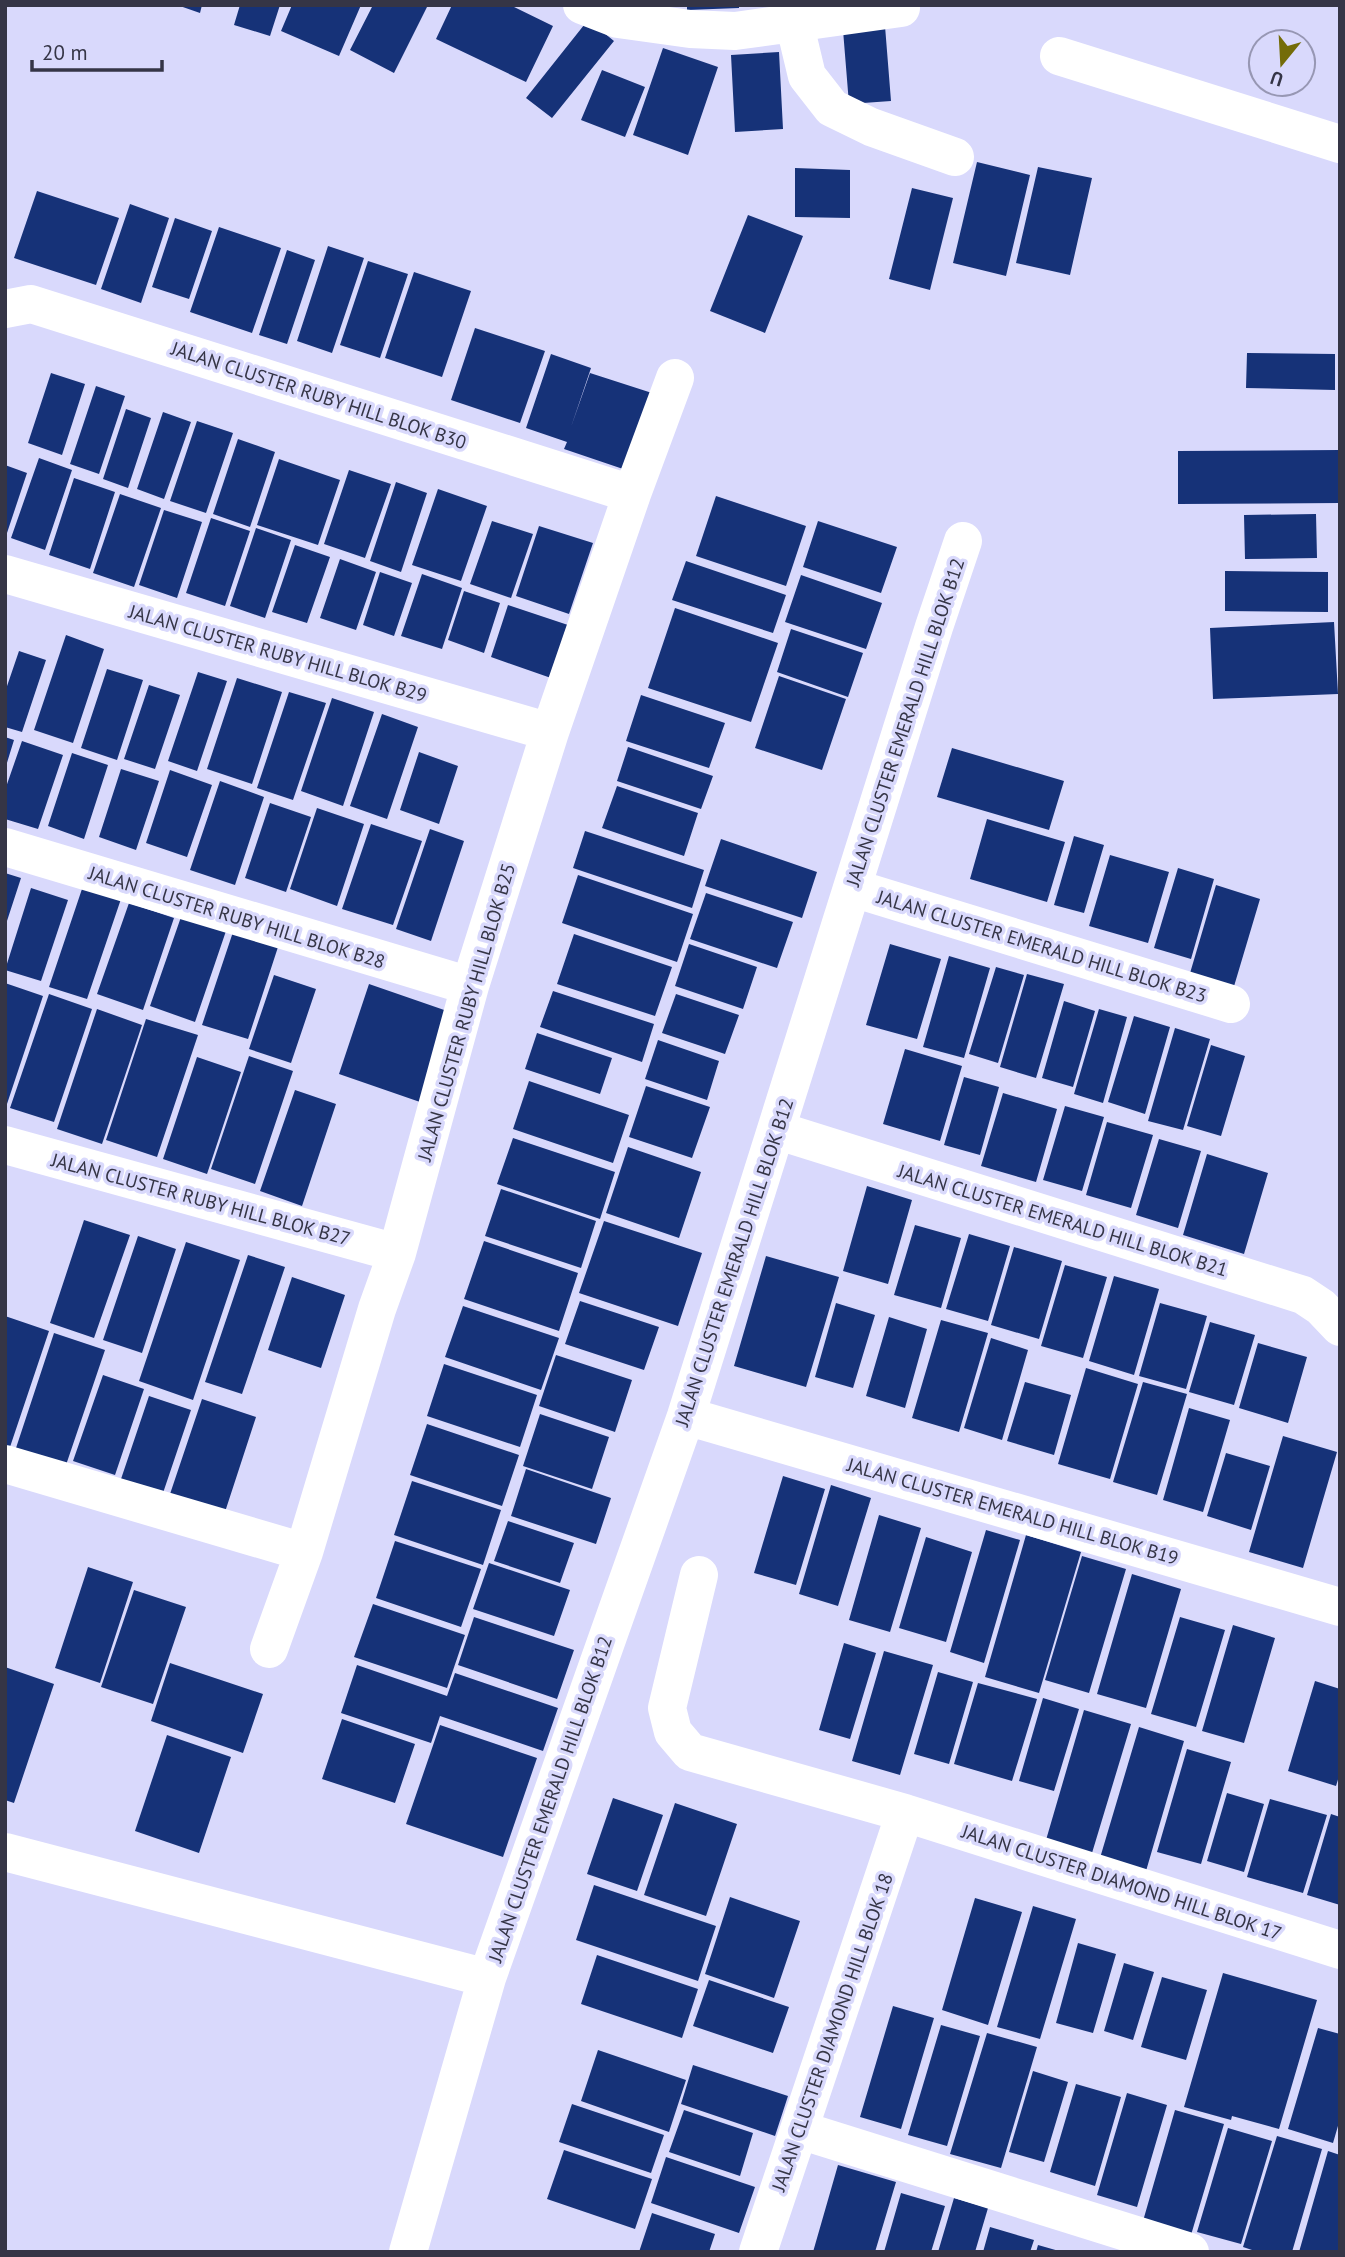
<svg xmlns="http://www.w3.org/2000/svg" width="1345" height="2257" font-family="'PT Sans',sans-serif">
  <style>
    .building { fill: #163278 }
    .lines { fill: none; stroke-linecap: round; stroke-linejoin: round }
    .minor { stroke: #fff; stroke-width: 38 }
    .labels { text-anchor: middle; stroke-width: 7; stroke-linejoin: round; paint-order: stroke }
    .street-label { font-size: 19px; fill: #353546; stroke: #d9d9fc }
  </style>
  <rect width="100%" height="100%" fill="#d9d9fc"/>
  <!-- building -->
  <path class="building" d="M177 5H202L200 13Z
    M240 5H280L270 36 234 25Z
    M292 5H361L339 56 281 31Z
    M373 5H428L394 73 350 50Z
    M452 5H510L553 26 526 82 436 39Z
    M687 5H739V8L687 10Z
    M588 20 614 41 552 118 526 98Z
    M885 26 891 101 849 104 843 30Z
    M663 48 718 67 688 155 633 135Z
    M779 52 783 129 735 132 731 55Z
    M602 70 645 87 625 137 581 120Z
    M977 162 1030 175 1006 276 953 263Z
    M1038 167 1092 178 1070 275 1016 263Z
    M795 168 850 170V218L795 217Z
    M912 188 953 198 930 290 889 279Z
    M37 191 119 218 96 285 14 258Z
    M130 204 169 218 141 303 101 289Z
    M748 215 803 236 765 333 710 311Z
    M175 218 212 231 189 299 152 287Z
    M219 227 281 248 252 333 190 312Z
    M328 246 364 258 332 353 297 341Z
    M287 250 315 260 287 344 259 335Z
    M368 261 408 274 380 358 340 345Z
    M414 272 471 291 442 377 385 358Z
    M475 328 545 351 520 423 451 400Z
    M1247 353 1335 354V390L1246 388Z
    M551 354 591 368 571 427 590 373 652 393 626 470 564 449 567 442 526 428Z
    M51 373 85 384 62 455 28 443Z
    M96 386 125 396 99 474 70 464Z
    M126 409 151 418 128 488 103 479Z
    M163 412 191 422 164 499 137 489Z
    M197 421 233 433 206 513 170 501Z
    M238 439 275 452 250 527 213 514Z
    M1340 450V503L1178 504V451Z
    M39 458 72 470 45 550 11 538Z
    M279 459 340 480 318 545 257 525Z
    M5 465 27 473 6 536H5Z
    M349 470 391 484 365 558 324 544Z
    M74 478 115 492 90 569 49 555Z
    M396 482 427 493 401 572 370 561Z
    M438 489 487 506 461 581 412 565Z
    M120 494 161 508 134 587 93 573Z
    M716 496 806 526 786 586 696 556Z
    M164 510 202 522 177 598 139 585Z
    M1316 514 1317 558 1245 559 1244 515Z
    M211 518 250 531 225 606 186 593Z
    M492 521 533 534 511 598 470 584Z
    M818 521 897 547 881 593 803 567Z
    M539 526 593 543 569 614 516 596Z
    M256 528 291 540 265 618 230 606Z
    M295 545 330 557 307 623 272 612Z
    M340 559 376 572 356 630 320 618Z
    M686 561 786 595 773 633 672 600Z
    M1225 571 1328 572V612L1225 611Z
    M380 572 412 583 394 636 363 625Z
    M422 574 462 588 442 649 401 636Z
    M801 575 882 603 866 649 785 622Z
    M464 591 500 603 484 653 448 640Z
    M508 605 568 625 551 678 491 657Z
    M675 608 778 643 751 722 648 688Z
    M1334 622 1338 694 1213 699 1210 628Z
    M791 629 863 653 848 697 777 672Z
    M66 635 104 649 73 743 34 730Z
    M19 651 46 660 22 732 5 727V692Z
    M107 669 143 680 117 760 81 748Z
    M198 672 227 681 197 771 168 761Z
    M779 676 846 699 822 770 755 748Z
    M237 678 282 692 252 784 207 769Z
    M149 685 180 695 155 769 124 759Z
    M289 692 326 703 293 800 257 788Z
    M641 695 725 723 709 768 626 741Z
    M332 698 374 712 343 806 301 791Z
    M382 714 418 727 387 819 350 806Z
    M5 737 14 740 6 766H5Z
    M22 741 63 755 38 829 5 819V790Z
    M628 747 713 776 701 809 617 781Z
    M952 748 1064 781 1049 830 937 797Z
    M419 752 458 766 439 824 400 810Z
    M72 753 108 765 84 839 48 826Z
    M121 769 159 781 136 850 99 837Z
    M170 770 212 785 187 857 146 843Z
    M220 781 264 797 235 885 190 870Z
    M617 786 698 813 684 856 602 828Z
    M270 803 311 817 286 892 245 878Z
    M317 808 364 824 337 906 290 889Z
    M987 819 1065 842 1047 902 970 879Z
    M371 824 422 841 393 925 342 909Z
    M430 829 464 841 431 941 396 929Z
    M585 831 704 870 692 908 573 868Z
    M1074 836 1104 845 1084 913 1054 905Z
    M721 839 817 872 802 918 705 886Z
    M1110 855 1169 872 1148 943 1089 926Z
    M1178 868 1214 879 1191 959 1154 948Z
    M5 873 21 878 6 924H5Z
    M578 875 693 914 677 962 562 923Z
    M84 883 122 896 87 999 49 987Z
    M1216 885 1260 899 1232 993 1188 980Z
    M31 888 68 900 41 981 5 970Z
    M706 893 793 922 777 968 690 939Z
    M129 903 174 918 143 1010 97 994Z
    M181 917 226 931 195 1022 150 1006Z
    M233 932 278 947 248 1039 202 1025Z
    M574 934 672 967 655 1016 557 984Z
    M689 944 757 967 743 1009 675 986Z
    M890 944 941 959 917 1039 866 1025Z
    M949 956 990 968 964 1058 923 1047Z
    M996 967 1024 975 998 1063 969 1054Z
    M1027 974 1064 984 1036 1078 1000 1067Z
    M274 975 316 989 291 1063 249 1049Z
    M5 983 43 996 6 1107H5Z
    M369 984 450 1012 420 1102 339 1074Z
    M553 991 654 1024 642 1062 540 1027Z
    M49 994 92 1009 54 1122 10 1108Z
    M676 994 739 1015 725 1054 662 1033Z
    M1064 1001 1095 1011 1073 1087 1042 1078Z
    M97 1009 142 1025 102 1144 57 1129Z
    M1099 1009 1127 1017 1103 1103 1074 1094Z
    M1134 1016 1170 1027 1145 1114 1108 1102Z
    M146 1019 198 1035 157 1157 106 1140Z
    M1175 1028 1210 1039 1183 1130 1148 1121Z
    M537 1033 612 1058 600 1094 525 1069Z
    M658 1040 719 1061 707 1100 645 1079Z
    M1211 1045 1245 1056 1221 1136 1187 1126Z
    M905 1049 962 1066 940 1141 883 1124Z
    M249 1056 293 1071 255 1184 211 1169Z
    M197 1057 241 1072 207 1174 163 1159Z
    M964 1077 999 1087 980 1155 944 1145Z
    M529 1081 629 1115 613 1163 513 1129Z
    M646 1086 710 1107 692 1158 629 1137Z
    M295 1090 336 1104 302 1206 260 1191Z
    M1003 1093 1057 1109 1036 1182 981 1166Z
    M1065 1106 1104 1117 1082 1191 1043 1180Z
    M1107 1122 1153 1135 1131 1208 1086 1195Z
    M513 1138 615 1172 600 1219 497 1184Z
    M1159 1139 1201 1151 1178 1228 1136 1215Z
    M628 1147 701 1172 679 1238 606 1213Z
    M1207 1154 1268 1173 1244 1254 1183 1235Z
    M867 1186 912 1200 888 1284 843 1271Z
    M501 1189 596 1221 581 1268 485 1236Z
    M84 1220 130 1235 94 1338 50 1323Z
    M604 1221 702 1253 678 1326 579 1293Z
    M915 1225 961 1238 941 1308 894 1295Z
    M969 1234 1010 1246 988 1321 946 1309Z
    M138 1236 176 1249 142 1353 103 1340Z
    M484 1241 578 1273 559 1331 464 1299Z
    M186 1242 240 1260 193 1400 139 1381Z
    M1014 1247 1062 1261 1039 1339 991 1325Z
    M248 1255 285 1267 242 1394 205 1382Z
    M766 1256 839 1277 806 1387 734 1366Z
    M1065 1265 1107 1277 1083 1358 1041 1346Z
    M1114 1276 1159 1289 1134 1375 1089 1361Z
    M292 1277 345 1295 321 1368 268 1350Z
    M580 1301 659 1327 644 1370 565 1344Z
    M836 1303 875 1315 853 1388 815 1377Z
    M1160 1303 1207 1316 1186 1389 1139 1376Z
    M463 1306 559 1338 541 1390 445 1357Z
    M5 1316 49 1331 10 1447 5 1445Z
    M889 1317 927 1329 905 1408 866 1396Z
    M941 1320 988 1333 959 1432 912 1418Z
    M1210 1322 1255 1335 1234 1405 1189 1392Z
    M54 1333 105 1350 66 1465 16 1448Z
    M991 1338 1028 1350 1002 1440 964 1428Z
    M1258 1343 1307 1357 1288 1423 1239 1408Z
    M556 1355 632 1380 615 1432 539 1406Z
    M444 1364 537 1395 520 1447 427 1416Z
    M1086 1368 1138 1384 1110 1479 1058 1464Z
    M103 1375 144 1389 115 1475 73 1461Z
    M1025 1382 1071 1395 1054 1455 1007 1441Z
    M1143 1382 1187 1394 1157 1495 1113 1482Z
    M149 1396 191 1410 163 1493 121 1479Z
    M202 1399 256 1417 224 1515 169 1497Z
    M1189 1408 1230 1420 1203 1512 1163 1500Z
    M540 1414 609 1437 592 1489 523 1466Z
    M427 1424 519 1455 502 1506 410 1475Z
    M1283 1436 1337 1452 1303 1568 1249 1552Z
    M1226 1453 1270 1466 1251 1530 1207 1516Z
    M526 1469 611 1498 596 1544 511 1516Z
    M783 1476 825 1489 796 1585 754 1573Z
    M412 1481 501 1510 483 1565 394 1535Z
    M831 1485 871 1498 838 1606 799 1594Z
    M879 1515 921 1528 890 1632 849 1620Z
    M508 1521 574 1543 560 1583 494 1561Z
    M986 1530 1020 1540 984 1663 950 1652Z
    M1026 1535 1081 1552 1039 1693 985 1677Z
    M926 1537 972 1552 946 1642 899 1628Z
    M395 1541 481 1569 461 1627 376 1598Z
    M1082 1556 1126 1569 1089 1693 1045 1680Z
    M489 1563 570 1590 554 1636 473 1609Z
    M88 1567 133 1582 100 1683 55 1668Z
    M1132 1574 1181 1589 1146 1708 1097 1694Z
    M134 1590 186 1607 153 1704 101 1687Z
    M373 1604 465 1635 447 1688 354 1657Z
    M474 1617 574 1650 557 1699 458 1665Z
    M1180 1617 1225 1630 1196 1727 1151 1714Z
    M1233 1625 1275 1638 1244 1743 1202 1731Z
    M844 1643 876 1653 850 1739 819 1730Z
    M884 1651 933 1665 900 1775 852 1761Z
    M170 1663 263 1694 243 1753 151 1721Z
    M357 1665 447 1696 455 1673 558 1708 543 1751 440 1716 431 1743 341 1713Z
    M5 1667 54 1684 14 1803 5 1800Z
    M938 1672 973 1682 949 1764 914 1754Z
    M1315 1681 1340 1689V1773L1336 1786 1288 1771Z
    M978 1683 1037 1699 1012 1781 954 1764Z
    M1043 1698 1079 1709 1054 1791 1019 1781Z
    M1084 1710 1131 1724 1092 1853 1046 1840Z
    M342 1719 415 1744 395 1803 322 1779Z
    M440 1725 537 1758 503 1857 406 1824Z
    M1139 1727 1184 1741 1146 1871 1100 1858Z
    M167 1735 231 1757 199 1853 135 1831Z
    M1187 1749 1231 1762 1201 1864 1157 1852Z
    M1227 1793 1264 1804 1244 1872 1207 1861Z
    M613 1798 663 1815 637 1891 587 1874Z
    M1270 1799 1327 1815 1303 1893 1247 1877Z
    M675 1803 737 1824 706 1916 644 1895Z
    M1331 1814 1340 1817V1905L1307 1895Z
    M594 1885 716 1926 698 1981 576 1940Z
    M730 1897 800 1921 774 1998 705 1974Z
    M975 1898 1022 1912 988 2025 942 2010Z
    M1033 1906 1076 1919 1040 2039 997 2027Z
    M1078 1943 1116 1954 1093 2033 1056 2023Z
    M597 1955 698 1989 682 2038 581 2004Z
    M1124 1963 1154 1972 1133 2040 1104 2031Z
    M1223 1973 1317 2000 1279 2129 1232 2116 1231 2120 1184 2107Z
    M1162 1977 1207 1990 1186 2060 1141 2047Z
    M709 1980 789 2007 773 2053 693 2026Z
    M893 2006 934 2018 901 2129 860 2117Z
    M941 2025 980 2036 947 2146 908 2135Z
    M1318 2028 1340 2034V2119L1333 2143 1288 2129Z
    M987 2033 1037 2047 1001 2168 950 2154Z
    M598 2050 686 2080 669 2132 581 2101Z
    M693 2065 788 2096 775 2136 681 2104Z
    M1033 2071 1068 2082 1044 2162 1009 2152Z
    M1076 2084 1121 2097 1095 2186 1050 2172Z
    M1127 2093 1167 2105 1137 2207 1097 2195Z
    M572 2104 664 2135 651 2173 559 2142Z
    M684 2110 753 2133 740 2176 669 2152Z
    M1175 2110 1224 2124 1191 2235 1143 2221Z
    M1228 2128 1272 2141 1241 2244 1197 2232Z
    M1277 2136 1322 2149 1292 2252H1258L1243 2247Z
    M564 2150 652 2179 635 2229 547 2199Z
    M1328 2151 1340 2155V2252H1299Z
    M666 2157 755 2187 739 2233 651 2203Z
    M838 2165 896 2182 875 2252H813Z
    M901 2193 945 2206 931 2252H884Z
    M954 2198 988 2208 975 2252H938Z
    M652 2213 715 2234 709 2252H639Z
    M990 2227 1034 2240 1030 2252H983Z
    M1038 2245 1059 2251V2252H1036Z"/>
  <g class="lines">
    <!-- minor -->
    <path class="minor" d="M582 5 618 19 690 29 735 31 901 8
      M790 5 807 76 832 108 871 127 955 157
      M1059 56 1340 144
      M5 309 31 304 632 494
      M5 574 550 732
      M5 847 470 986
      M853 888 1231 1004
      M776 1130 1303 1295 1321 1307 1340 1327
      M5 1145 397 1253
      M686 1416 1340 1607
      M5 1464 304 1552
      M699 1575 667 1708 673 1732 690 1752 905 1813 1340 1950
      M269 1649 304 1552 377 1309 397 1253 470 986 550 732 632 494 675 378
      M5 1852 487 1978
      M800 2130 1190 2252
      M408 2252 487 1978 686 1416 934 627 963 541
      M758 2252 905 1813"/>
  </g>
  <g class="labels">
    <!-- street labels -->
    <g class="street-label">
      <text transform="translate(319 395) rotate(18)" y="7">JALAN CLUSTER RUBY HILL BLOK B30</text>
      <text transform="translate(278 653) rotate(16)" y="7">JALAN CLUSTER RUBY HILL BLOK B29</text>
      <text transform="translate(905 722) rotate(-72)" y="7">JALAN CLUSTER EMERALD HILL BLOK B12</text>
      <text transform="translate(237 917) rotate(17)" y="7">JALAN CLUSTER RUBY HILL BLOK B28</text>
      <text transform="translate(1042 946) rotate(17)" y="7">JALAN CLUSTER EMERALD HILL BLOK B23</text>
      <text transform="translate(466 1012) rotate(-74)" y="7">JALAN CLUSTER RUBY HILL BLOK B25</text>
      <text transform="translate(201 1199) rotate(15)" y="7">JALAN CLUSTER RUBY HILL BLOK B27</text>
      <text transform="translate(1063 1220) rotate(17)" y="7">JALAN CLUSTER EMERALD HILL BLOK B21</text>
      <text transform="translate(734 1262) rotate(-72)" y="7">JALAN CLUSTER EMERALD HILL BLOK B12</text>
      <text transform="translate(1013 1511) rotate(16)" y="7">JALAN CLUSTER EMERALD HILL BLOK B19</text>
      <text transform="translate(550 1799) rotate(-71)" y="7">JALAN CLUSTER EMERALD HILL BLOK B12</text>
      <text transform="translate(1122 1882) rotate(18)" y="7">JALAN CLUSTER DIAMOND HILL BLOK 17</text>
      <text transform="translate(832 2032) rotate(-71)" y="7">JALAN CLUSTER DIAMOND HILL BLOK 18</text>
    </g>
  </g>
  <!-- border -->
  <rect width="1345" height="2257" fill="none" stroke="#353546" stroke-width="14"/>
  <!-- north arrow -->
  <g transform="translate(1282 63) rotate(198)"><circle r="33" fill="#d9d9fc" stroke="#9797b3" stroke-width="2"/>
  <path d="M0-5L12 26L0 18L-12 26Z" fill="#746c08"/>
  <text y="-10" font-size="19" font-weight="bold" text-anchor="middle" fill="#353546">U</text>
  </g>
  <!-- scale -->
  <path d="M32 60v10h130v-10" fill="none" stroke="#353546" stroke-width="3.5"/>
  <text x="42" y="60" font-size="21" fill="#353546" stroke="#d9d9fc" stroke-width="5" paint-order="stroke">20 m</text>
</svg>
